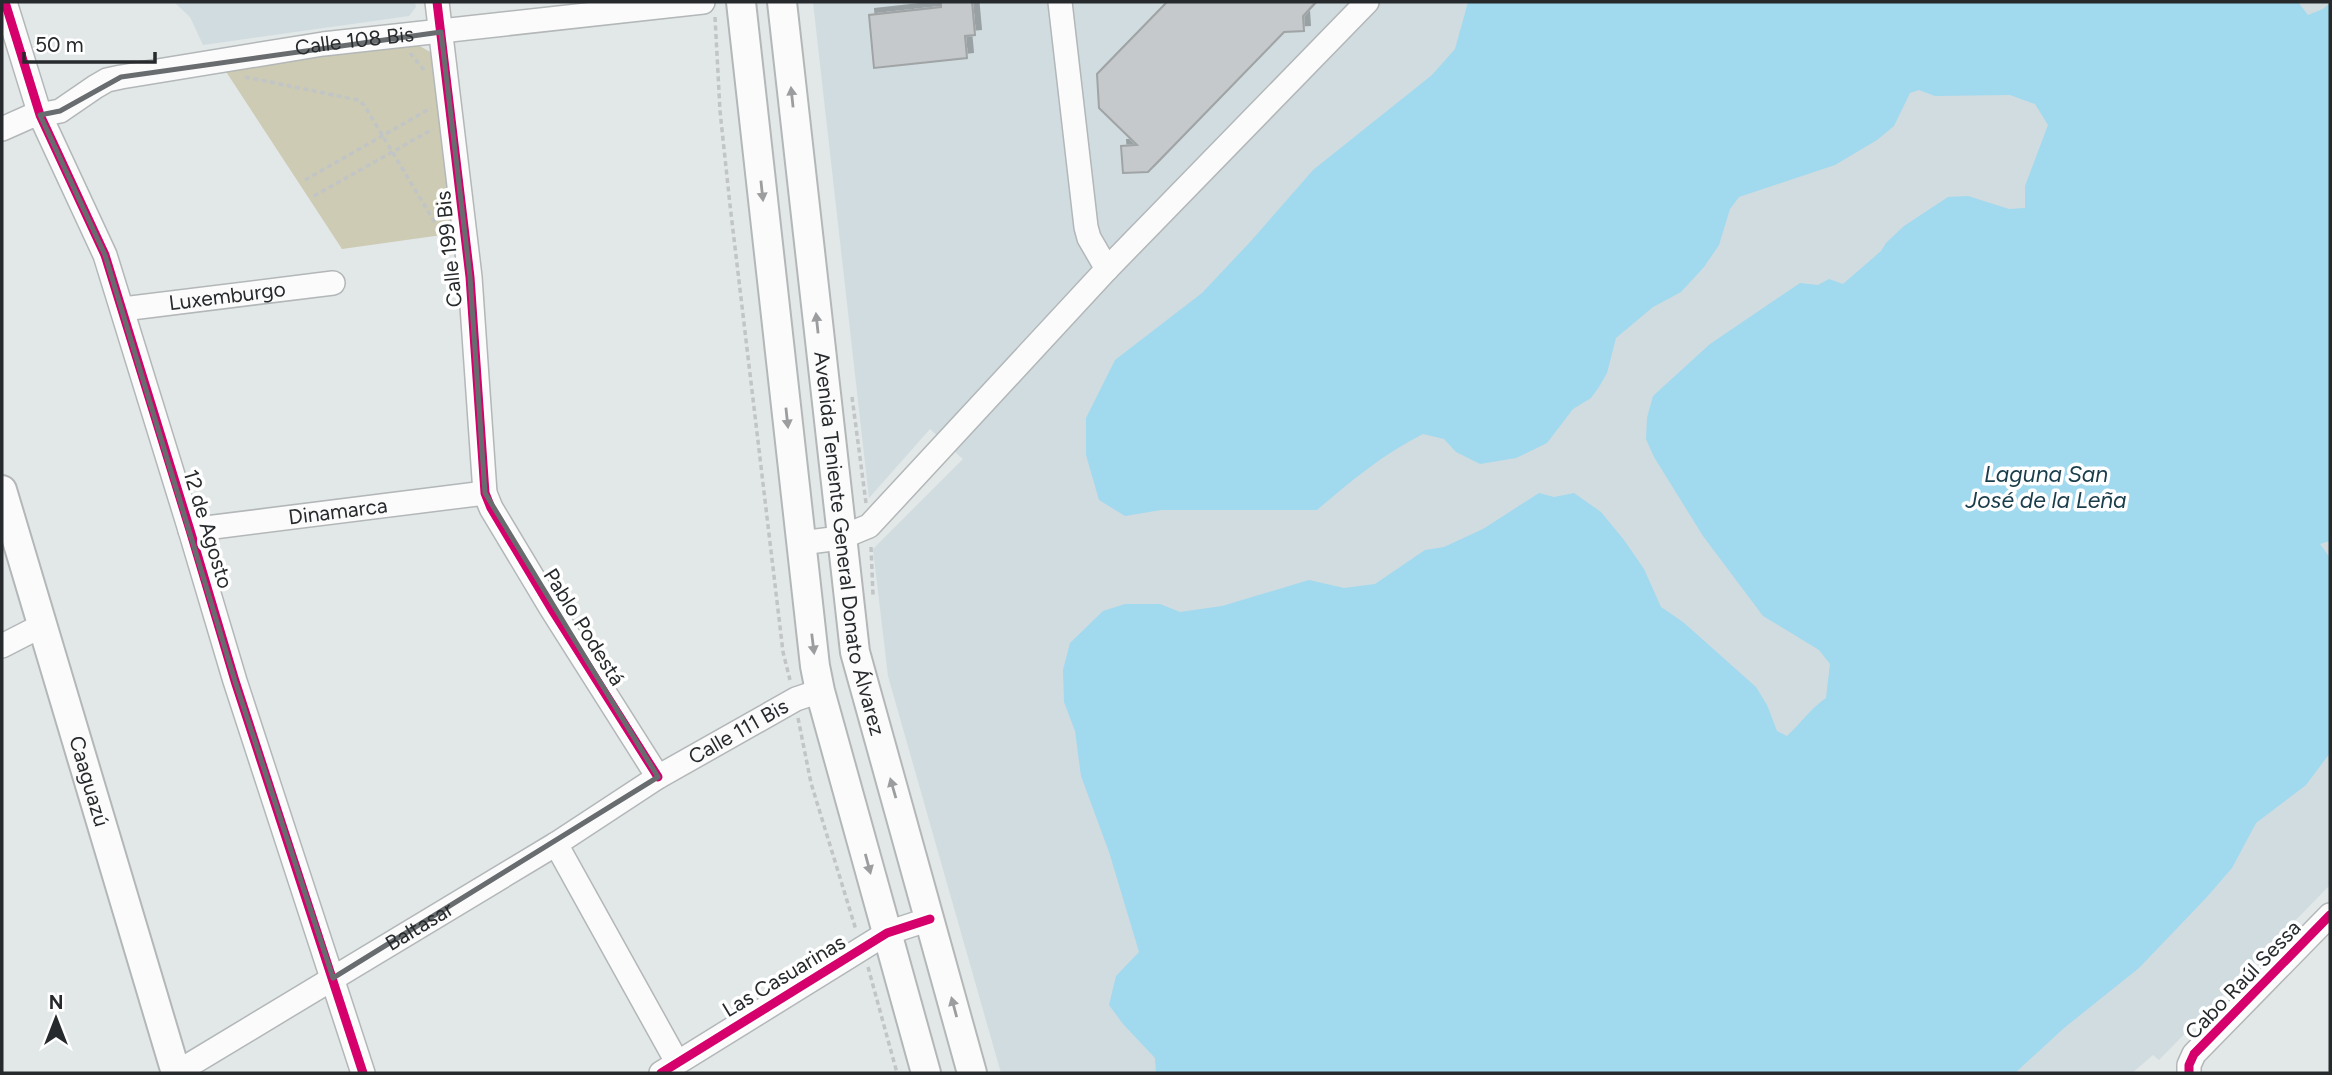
<svg xmlns="http://www.w3.org/2000/svg" width="2332" height="1075" font-family="Figtree,sans-serif">
  <style>
    .built { fill: #d0dce0 }
    .green { fill: #cdcbb3 }
    .water { fill: #a1d9ef }
    .building { fill: #c5c9cb; stroke: #a0a4a5; stroke-width: 2; filter: url(#shadow) }
    .lines { fill: none; stroke-linecap: round; stroke-linejoin: round }
    .minor-casing { stroke: #b3b7b8; stroke-width: 26 }
    .major-casing { stroke: #b3b7b8; stroke-width: 32 }
    .path { stroke: #c2c5c6; stroke-width: 3.5; stroke-dasharray: 5 3.5; stroke-linecap: butt }
    .minor { stroke: #fbfbfc; stroke-width: 23 }
    .major { stroke: #fbfbfc; stroke-width: 28 }
    .cycleway-casing { stroke: #fff; stroke-width: 13 }
    .cycleway { stroke: #d6006c; stroke-width: 9 }
    .oneway { fill: #9c9d9e }
    .marked { fill: none; stroke: #686c6e; stroke-width: 5; stroke-linejoin: round }
    .labels { text-anchor: middle; stroke-width: 7; stroke-linejoin: round; paint-order: stroke }
    .street-label { font-size: 21px; fill: #272a2c; stroke: #fff }
    .water-label { font-size: 23px; font-style: italic; fill: #193d4a; stroke: #fff }
  </style>
  <defs>
    <filter id="shadow"><feDropShadow dx="6" dy="-6" stdDeviation="0" flood-color="#0004"/></filter>
  </defs>
  <rect width="100%" height="100%" fill="#e2e7e8"/>
  <!-- built -->
  <path class="built" d="M174 2H415L416 7 409 16 203 45 190 17Z
    M813 2H2330V885L2159 1060 2153 1055 2132 1073H1001L888 676 873 549 963 459 930 429 869 498Z"/>
  <!-- green -->
  <path class="green" d="M416 44 434 54 456 233 342 249 223 67Z"/>
  <!-- water -->
  <path class="water" d="M1468 2H2298L2308 15 2323 9 2330 3V541L2320 544 2330 558V753L2306 785 2256 823 2232 868 2206 898 2139 968 2064 1028 2015 1073H1156L1155 1058 1123 1024 1109 1005 1116 976 1139 952 1109 852 1081 776 1075 731 1064 702 1063 670 1070 643 1103 611 1125 604H1160L1180 612 1222 606 1309 580 1344 588 1375 584 1425 550 1444 547 1483 529 1539 493 1554 497 1574 493 1601 512 1624 540 1644 569 1661 607 1683 622 1756 687 1767 705 1777 731 1787 736C1801 723 1810 709 1826 698L1830 664 1819 650 1763 616 1703 536 1654 457 1646 439 1647 418 1653 396 1710 344 1800 283 1818 285 1829 279 1843 284 1881 251 1886 243 1904 226 1948 197 1968 196 2009 209 2025 208V186L2048 125 2035 104 2010 95 1935 96 1919 90 1910 93 1894 126 1877 140 1835 165 1739 197 1730 209 1719 245 1704 267 1681 292 1653 307 1616 338 1607 373 1599 387 1591 398 1573 409 1547 443 1516 458 1480 464 1456 452 1444 439 1423 434C1382 455 1352 480 1317 510H1161L1125 516 1099 500 1086 455V418L1115 360 1202 293 1251 241 1313 170 1432 75 1455 49Z"/>
  <!-- building -->
  <path class="building" d="M941 2H972L975 35 965 36 967 58 874 68 869 15 941 7Z
    M1167 2H1316L1303 16 1304 31 1284 32 1148 172 1123 173 1121 146 1137 145 1099 108 1097 74Z"/>
  <g class="lines">
    <defs>
      <g id="minor">
        <path d="M5 2 40 115 105 255 190 530 235 681 363 1073"/>
        <path d="M437 2 470 277 485 493 491 508 551 608 658 777"/>
        <path d="M1060 2 1086 227 1089 238 1107 269"/>
        <path id="s1" d="M2 129 29 117 60 111 95 87 107 80 121 77 323 44 703 2"/>
        <path id="s2" d="M123 309 333 283"/>
        <path id="s3" d="M190 530 485 493"/>
        <path d="M801 543 840 538 869 526 1107 269 1367 2"/>
        <path d="M2 646 41 626"/>
        <path d="M556 844 677 1062"/>
        <path id="s4" d="M176 1073 556 844 658 777 796 699 820 691"/>
        <path d="M661 1073 887 933 930 919"/>
        <path d="M2189 1073V1065L2194 1054 2330 915"/>
      </g>
      <g id="major">
        <path d="M741 2 815 666 820 691 926 1073"/>
        <path id="s5" d="M782 2 855 652 972 1073"/>
        <path id="s6" d="M2 490 176 1073"/>
      </g>
    </defs>
    <!-- minor casing -->
    <use href="#minor" class="minor-casing"/>
    <!-- major casing -->
    <use href="#major" class="major-casing"/>
    <!-- path -->
    <path class="path" d="M715 17 720 111 730 205 783 652 790 680
      M410 53 425 71
      M245 77 358 100 364 105 434 221 440 226 444 225V223
      M305 180 431 108
      M314 196 433 129
      M852 397 866 503
      M871 547 873 595
      M798 718 811 783 856 930
      M868 967 897 1073"/>
    <!-- minor -->
    <use href="#minor" class="minor"/>
    <!-- major -->
    <use href="#major" class="major"/>
    <defs>
      <path id="cycleway" d="M5 2 40 115 105 255 190 530 235 681 363 1073
        M437 2 470 277 485 493 491 508 551 608 658 777
        M661 1073 887 933 930 919
        M2189 1073V1065L2194 1054 2330 915"/>
    </defs>
    <!-- cycleway casing -->
    <use href="#cycleway" class="cycleway-casing"/>
    <!-- cycleway -->
    <use href="#cycleway" class="cycleway"/>
  </g>
  <!-- one-way arrows -->
  <defs><path id="oneway-solid" d="M-6-.8H1V-3.2L6.5 0L1 3.2V.8H-6Z" transform="scale(1.75)"/></defs>
  <g class="oneway">
    <use href="#oneway-solid" transform="translate(792 97) rotate(-96)"/>
    <use href="#oneway-solid" transform="translate(762 191) rotate(84)"/>
    <use href="#oneway-solid" transform="translate(817 323) rotate(-96)"/>
    <use href="#oneway-solid" transform="translate(787 418) rotate(84)"/>
    <use href="#oneway-solid" transform="translate(813 644) rotate(83)"/>
    <use href="#oneway-solid" transform="translate(893 788) rotate(-106)"/>
    <use href="#oneway-solid" transform="translate(868 864) rotate(75)"/>
    <use href="#oneway-solid" transform="translate(954 1007) rotate(-105)"/>
  </g>
  <!-- marked area -->
  <path class="marked" d="M441 32 470 277 485 493 658 777 333 978 235 681 105 255 40 115 60 111 121 77Z"/>
  <g class="labels">
    <!-- street labels -->
    <g class="street-label">
      <text dy="7" stroke="none"><textPath href="#s1" startOffset="368">Calle 108 Bis</textPath></text>
      <text transform="translate(449 249) rotate(-96)" y="7">Calle 199 Bis</text>
      <text dy="7" stroke="none"><textPath href="#s2" startOffset="105">Luxemburgo</textPath></text>
      <text dy="7" stroke="none"><textPath href="#s3" startOffset="149">Dinamarca</textPath></text>
      <text transform="translate(208 529) rotate(73)" y="7">12 de Agosto</text>
      <text dy="7" stroke="none"><textPath href="#s5" startOffset="546">Avenida Teniente General Donato Álvarez</textPath></text>
      <text transform="translate(584 627) rotate(58)" y="7">Pablo Podestá</text>
      <text dy="7" stroke="none"><textPath href="#s4" startOffset="658">Calle 111 Bis</textPath></text>
      <text dy="7" stroke="none"><textPath href="#s6" startOffset="304">Caaguazú</textPath></text>
      <text dy="7" stroke="none"><textPath href="#s4" startOffset="284">Baltasar</textPath></text>
      <text transform="translate(784 976) rotate(-31)" y="7">Las Casuarinas</text>
      <text transform="translate(2243 980) rotate(-46)" y="7">Cabo Raúl Sessa</text>
    </g>
    <!-- water labels -->
    <g class="water-label">
      <text x="2046" y="482">Laguna San<tspan x="2046" dy="26">José de la Leña</tspan></text>
    </g>
  </g>
  <!-- border -->
  <rect width="2332" height="1075" fill="none" stroke="#272a2c" stroke-width="7"/>
  <!-- north arrow -->
  <g transform="translate(56 1019)" stroke="#ffffff" stroke-width="5" paint-order="stroke">
  <path d="M0-5L12 26L0 18L-12 26Z" fill="#272a2c"/>
  <text y="-10" font-size="19" font-weight="bold" text-anchor="middle" fill="#272a2c">N</text>
  </g>
  <!-- scale -->
  <path d="M24 52v10h131v-10" fill="none" stroke="#272a2c" stroke-width="3.5"/>
  <text x="35" y="52" font-size="21" fill="#272a2c" stroke="#ffffff" stroke-width="5" paint-order="stroke">50 m</text>
</svg>
